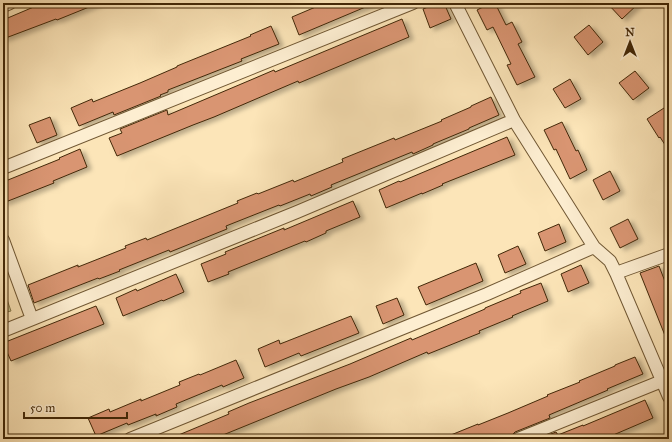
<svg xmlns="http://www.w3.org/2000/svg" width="672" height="442" font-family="'IM FELL Great Primer',serif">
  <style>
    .green { fill: #c6c28a; stroke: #847548 }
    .building { fill: #d99572; stroke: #422807; filter: url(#shadow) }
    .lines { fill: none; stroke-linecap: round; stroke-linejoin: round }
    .minor-casing { stroke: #705733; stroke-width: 14 }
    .minor { stroke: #fdeed1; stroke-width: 12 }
  </style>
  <defs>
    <filter id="shadow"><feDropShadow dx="4.5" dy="2.5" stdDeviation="2" flood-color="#0004"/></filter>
  </defs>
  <rect width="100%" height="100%" fill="#fce5b8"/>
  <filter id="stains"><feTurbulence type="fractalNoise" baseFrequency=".005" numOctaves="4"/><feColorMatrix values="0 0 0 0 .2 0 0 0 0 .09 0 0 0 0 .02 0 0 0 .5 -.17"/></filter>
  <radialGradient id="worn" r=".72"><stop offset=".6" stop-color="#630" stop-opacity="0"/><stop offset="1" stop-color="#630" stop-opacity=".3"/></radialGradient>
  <!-- green -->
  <path class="green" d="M3 288 11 311 3 313Z"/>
  <!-- building -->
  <path class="building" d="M43 3H99L57 20 56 19 3 39V20Z
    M325 3H375L299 35 292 17Z
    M438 3H444L451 19 430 28 423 9Z
    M491 3H495L506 25 512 22 522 42 518 44 535 77 517 85 507 65 511 64 493 27 487 30 477 10Z
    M607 3H639L622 19Z
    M402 19 409 37 299 83 298 81 214 117 193 125 117 156 109 138 122 133 120 129 167 110 168 115 253 79 274 70 275 72Z
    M589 25 603 42 588 55 574 37Z
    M271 26 279 44 241 59 242 61 168 90V92L160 95 161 96 114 115 113 112 79 126 71 108 92 99 93 102 140 83 177 67V66L251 36 250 35Z
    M635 71 649 88 633 100 619 83Z
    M570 79 581 99 565 108 553 89Z
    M491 97 499 115 469 128V129L433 144V145L413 154 412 152 331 185 332 187 311 196 310 194 280 206 279 205 226 226 227 229 170 252 169 250 119 270 120 271 99 279 98 278 34 303 28 285 78 265V267L126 248 125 246 146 238 147 240 238 203 237 201 257 193 258 194 293 180 294 182 343 162 342 159 394 138 395 140 442 121 441 120 471 107V106Z
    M664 108 669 117V151L660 137 659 138 647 119Z
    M50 117 57 135 37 143 29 125Z
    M562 122 576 151 578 150 587 170 570 179 556 149 554 150 544 130Z
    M507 137 515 155 442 184 443 185 422 194V193L386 208 379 190 399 181 400 182Z
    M80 149 87 167 53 181 54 183 3 203V182L60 159 59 158Z
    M610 171 620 191 603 200 593 180Z
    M353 201 360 217 326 231V233L306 242 305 241 228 272 229 274 208 282 201 264 226 254 225 252 284 228V230Z
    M628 219 638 239 620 248 610 228Z
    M559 224 566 242 545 251 538 233Z
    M518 246 526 264 505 273 498 255Z
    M476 263 483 281 426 305 418 287Z
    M581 265 589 283 568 292 561 274Z
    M659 266 669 292 668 343 640 273Z
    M176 274 184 292 163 301 162 300 123 316 116 298 136 289 137 291Z
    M541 283 548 301 512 316 513 317 479 331 480 333 428 354 427 352 369 377 336 389 223 435 225 439H169L229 414 228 412 249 403 350 364 411 338 412 340 485 309V308L521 293 520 291Z
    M397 298 404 315 383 324 376 306Z
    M96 306 104 324 11 361 3 343Z
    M351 316 359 333 301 356 299 353 265 367 258 349 279 340 280 344Z
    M635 357 643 374 607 389 608 390 549 415 550 418 515 432 512 435 511 439H441L478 424V425L508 413 548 396 547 395 580 382 579 381 615 366V365Z
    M236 360 244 378 223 387 222 385 176 404 177 407 156 416V414L128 425 127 423 96 436 88 418 109 409 110 412 141 399V401L180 385 179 382 199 374 200 375Z
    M645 400 653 418 604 439H538L556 432 558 435 583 425V426Z"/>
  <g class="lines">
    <defs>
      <path id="minor" d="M455 3 514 120 594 247 610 261 616 273 669 397
        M3 6 10 3
        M3 168 413 3
        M3 240 32 319
        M616 273 669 254
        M3 331 297 212 514 120
        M130 439 487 294 594 247
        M518 439 662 381"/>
    </defs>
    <!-- minor casing -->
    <use href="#minor" class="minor-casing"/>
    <!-- minor -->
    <use href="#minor" class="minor"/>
  </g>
  <!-- margin -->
  <rect width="672" height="442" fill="none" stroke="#fce5b8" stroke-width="16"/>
  <rect x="4" y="4" width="664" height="434" fill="none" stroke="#422807" stroke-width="2"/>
  <rect x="8" y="8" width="656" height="426" fill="none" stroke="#422807"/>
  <!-- north arrow -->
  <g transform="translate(630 42)" stroke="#fdeed1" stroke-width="3" paint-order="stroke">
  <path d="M0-3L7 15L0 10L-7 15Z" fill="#422807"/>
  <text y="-6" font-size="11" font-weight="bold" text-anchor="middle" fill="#422807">N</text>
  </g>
  <!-- scale -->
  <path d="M24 412v6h103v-6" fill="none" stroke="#422807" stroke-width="2"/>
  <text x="30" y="412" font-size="12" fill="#422807" stroke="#fdeed1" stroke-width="3" paint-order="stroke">50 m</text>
  <rect width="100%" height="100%" filter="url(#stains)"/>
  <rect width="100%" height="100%" fill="url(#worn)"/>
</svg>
